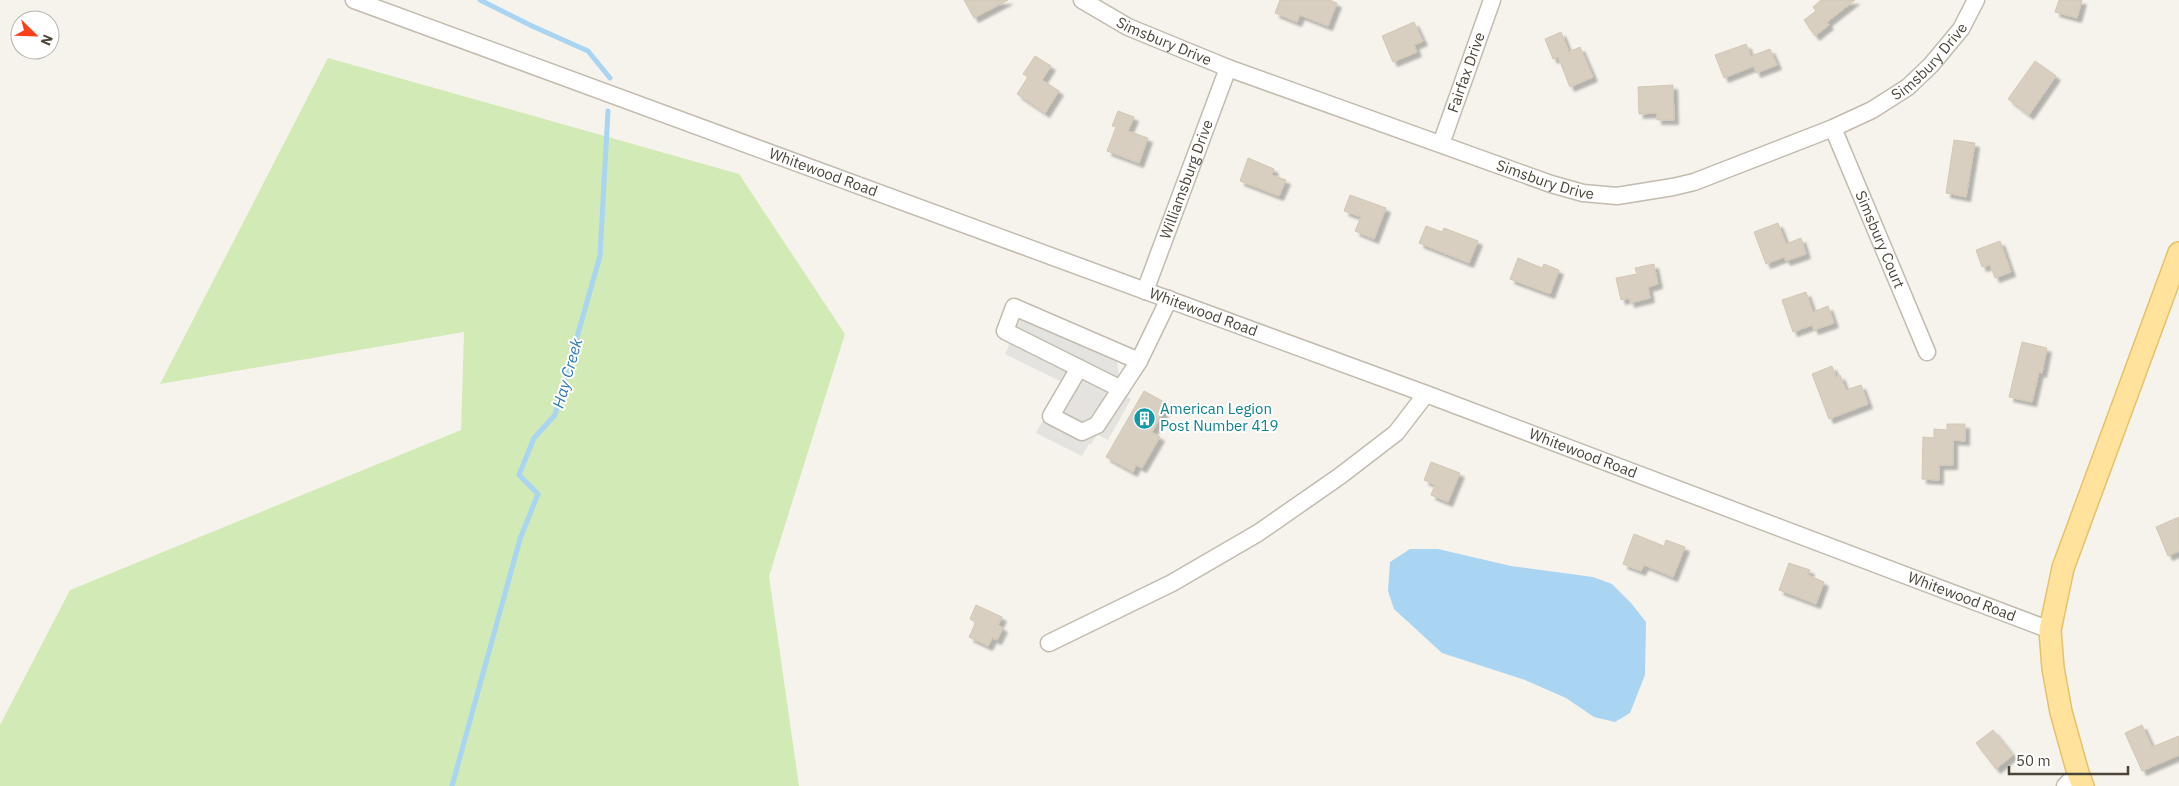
<svg xmlns="http://www.w3.org/2000/svg" width="2179" height="786" font-family="'IBM Plex Sans',sans-serif">
  <style>
    .green { fill: #d2eab5 }
    .parking { fill: #e5e3e0 }
    .water { fill: #a9d4f2 }
    .lines { fill: none; stroke-linecap: round; stroke-linejoin: round }
    .stream { stroke: #a9d4f2; stroke-width: 5 }
    .building { fill: #d8cfc1; stroke: #d3c7b4; filter: url(#shadow) }
    .minor-casing { stroke: #c2bbae; stroke-width: 19 }
    .major-casing { stroke: #e6c16a; stroke-width: 24 }
    .minor { stroke: #fff; stroke-width: 16 }
    .major { stroke: #ffe39c; stroke-width: 21 }
    .labels { text-anchor: middle; stroke-width: 4; stroke-linejoin: round; paint-order: stroke }
    .street-label { font-size: 15px; fill: #4b4439; stroke: #fff }
    .culture-label { font-size: 15px; fill: #0d838f; stroke: #fff; text-anchor: start }
    .water-label { font-size: 16px; font-style: italic; fill: #2e7ab2; stroke: #fff }
  </style>
  <defs>
    <filter id="shadow"><feDropShadow dx="4.5" dy="4.5" stdDeviation="1" flood-color="#0004"/></filter>
  </defs>
  <rect width="100%" height="100%" fill="#f6f3ec"/>
  <!-- green -->
  <path class="green" d="M328 58 739 174 845 334 769 576 799 786H0V725L70 590 461 430 464 332 160 384Z"/>
  <!-- parking -->
  <path class="parking" d="M1021 317 1087 346 1117 362 1121 393 1131 399 1108 440 1097 434 1091 445 1089 444 1082 456 1036 433 1062 382 1005 354Z"/>
  <!-- water -->
  <path class="water" d="M1410 549H1438L1511 566 1593 577 1612 584 1631 603 1646 622 1645 675 1630 713 1615 722 1594 717 1566 698 1525 680 1442 653 1394 609 1388 591 1390 562Z"/>
  <g class="lines">
    <!-- stream -->
    <path class="stream" d="M480 0 532 26 588 51 610 78
      M452 786 520 539 538 494 519 475 534 438 555 415 600 256 608 111"/>
  </g>
  <!-- building -->
  <path class="building" d="M964 0H1008L974 18Z
    M1280 0H1329L1337 3 1328 26 1300 15 1297 22 1275 13Z
    M1821 0H1855L1827 22 1829 25 1815 36 1804 20 1816 11 1813 7Z
    M2059 0H2082L2077 18 2055 12Z
    M1414 22 1423 41 1414 45 1417 52 1393 62 1382 36Z
    M1561 32 1569 52 1580 47 1593 77 1570 87 1558 57 1553 59 1545 39Z
    M1746 44 1751 56 1770 49 1777 65 1756 73 1754 66 1724 78 1715 55Z
    M1035 56 1051 66 1042 80 1059 91 1045 113 1017 94 1028 77 1023 74Z
    M2035 61 2056 76 2029 115 2008 99Z
    M1673 85 1674 120H1657V113L1639 114 1638 87Z
    M1118 111 1134 117 1128 131 1148 138 1139 163 1107 151 1116 127 1112 126Z
    M1954 140 1975 143 1966 197 1946 193Z
    M1248 158 1274 169 1272 175 1286 180 1279 196 1240 181Z
    M1350 195 1386 208 1374 239 1355 231 1361 217 1344 211Z
    M1778 223 1786 244 1801 238 1806 254 1786 261 1784 257 1766 264 1754 232Z
    M1426 226 1442 232 1444 228 1478 241 1469 263 1419 243Z
    M2000 241 2011 272 1995 278 1990 265 1982 267 1976 250Z
    M1518 258 1542 268 1544 264 1559 270 1550 294 1510 279Z
    M1654 264 1658 284 1648 287 1650 298 1630 303 1629 298 1621 300 1616 278 1637 274 1635 268Z
    M1806 292 1813 312 1828 306 1834 323 1814 330 1812 325 1793 332 1782 300Z
    M2022 342 2047 348 2042 373 2039 372 2032 402 2009 397Z
    M1832 366 1836 377 1840 375 1846 390 1861 385 1868 404 1829 419 1812 374Z
    M1144 391 1168 404 1152 432 1160 437 1142 468 1136 465 1133 472 1106 457Z
    M1947 424H1965V441L1953 440V465H1939V480L1922 479 1923 437 1934 438V429L1947 430Z
    M1431 462 1460 473 1448 502 1431 495 1435 485 1424 480Z
    M2179 517V551L2168 556 2156 527Z
    M1634 534 1664 546 1666 540 1685 547 1673 577 1644 565 1641 571 1623 564Z
    M1789 563 1810 570 1808 575 1824 582 1816 604 1779 590Z
    M976 605 1002 617 998 625 1003 628 997 640 992 638 988 646 969 637 976 622 970 619Z
    M2142 725 2152 747 2179 736V755L2142 771 2125 733Z
    M1993 730 2013 755 1996 769 1976 743Z"/>
  <g class="lines">
    <defs>
      <g id="minor">
        <path id="s1" d="M354 0 1426 394 2050 630"/>
        <path id="s2" d="M1082 0 1128 27 1228 68 1551 184 1583 193 1617 196 1673 187 1694 182 1833 128 1872 110 1908 87 1931 65 1961 29 1976 0"/>
        <path id="s3" d="M1833 128 1927 352"/>
        <path id="s4" d="M1441 144 1492 0"/>
        <path id="s5" d="M1145 291 1228 68"/>
        <path d="M1079 368 1051 416 1082 432 1097 425 1139 361 1169 299"/>
        <path d="M1121 389 1005 331 1014 307 1139 361"/>
        <path d="M1049 643 1172 583 1258 533 1340 476 1396 433 1426 394"/>
        <path d="M2065 786 2078 773"/>
      </g>
      <path id="major" d="M2083 786 2078 773 2061 712 2053 668 2050 630 2063 568 2179 253"/>
    </defs>
    <!-- minor casing -->
    <use href="#minor" class="minor-casing"/>
    <!-- major casing -->
    <use href="#major" class="major-casing"/>
    <!-- minor -->
    <use href="#minor" class="minor"/>
    <!-- major -->
    <use href="#major" class="major"/>
  </g>
  <!-- icons -->
  <defs>
    <symbol id="building-disc" viewBox="-11 -11 22 22"><circle r="9.5" fill="#0f9aa8" stroke="#fff"/><path d="M-4-6H4V6H1V3H-1V6H-4ZM-2.5-4.3h1.7v1.8h-1.7ZM.8-4.3h1.7v1.8H.8ZM-2.5-1h1.7V.8h-1.7ZM.8-1h1.7V.8H.8Z" fill="#fff"/></symbol>
  </defs>
  <g fill-rule="evenodd">
    <use href="#building-disc" x="1132" y="406" width="25" height="25"/>
  </g>
  <g class="labels">
    <!-- street labels -->
    <g class="street-label">
      <text dy="5" stroke="none"><textPath href="#s2" startOffset="92">Simsbury Drive</textPath></text>
      <text dy="5" stroke="none"><textPath href="#s2" startOffset="918">Simsbury Drive</textPath></text>
      <text dy="5" stroke="none"><textPath href="#s4" startOffset="76">Fairfax Drive</textPath></text>
      <text dy="5" stroke="none"><textPath href="#s1" startOffset="500">Whitewood Road</textPath></text>
      <text dy="5" stroke="none"><textPath href="#s2" startOffset="498">Simsbury Drive</textPath></text>
      <text dy="5" stroke="none"><textPath href="#s5" startOffset="119">Williamsburg Drive</textPath></text>
      <text dy="5" stroke="none"><textPath href="#s3" startOffset="121">Simsbury Court</textPath></text>
      <text dy="5" stroke="none"><textPath href="#s1" startOffset="905">Whitewood Road</textPath></text>
      <text dy="5" stroke="none"><textPath href="#s1" startOffset="1310">Whitewood Road</textPath></text>
      <text dy="5" stroke="none"><textPath href="#s1" startOffset="1715">Whitewood Road</textPath></text>
    </g>
    <!-- culture labels -->
    <g class="culture-label">
      <text x="1160" y="414">American Legion<tspan x="1160" dy="17">Post Number 419</tspan></text>
    </g>
    <!-- water labels -->
    <g class="water-label">
      <text transform="translate(567 373) rotate(-74)" y="6">Hay Creek</text>
    </g>
  </g>
  <!-- north arrow -->
  <g transform="translate(35 35) rotate(113)"><circle r="24" fill="#ffffff" stroke="#b7b4b0"/>
  <path d="M0-4L9 19L0 12L-9 19Z" fill="#fc3f1d"/>
  <text y="-8" font-size="14" font-weight="bold" text-anchor="middle" fill="#4b4439">N</text>
  </g>
  <!-- scale -->
  <path d="M2009 766v8h119v-8" fill="none" stroke="#4b4439" stroke-width="2.5"/>
  <text x="2016" y="766" font-size="15" fill="#4b4439" stroke="#ffffff" stroke-width="4" paint-order="stroke">50 m</text>
</svg>
